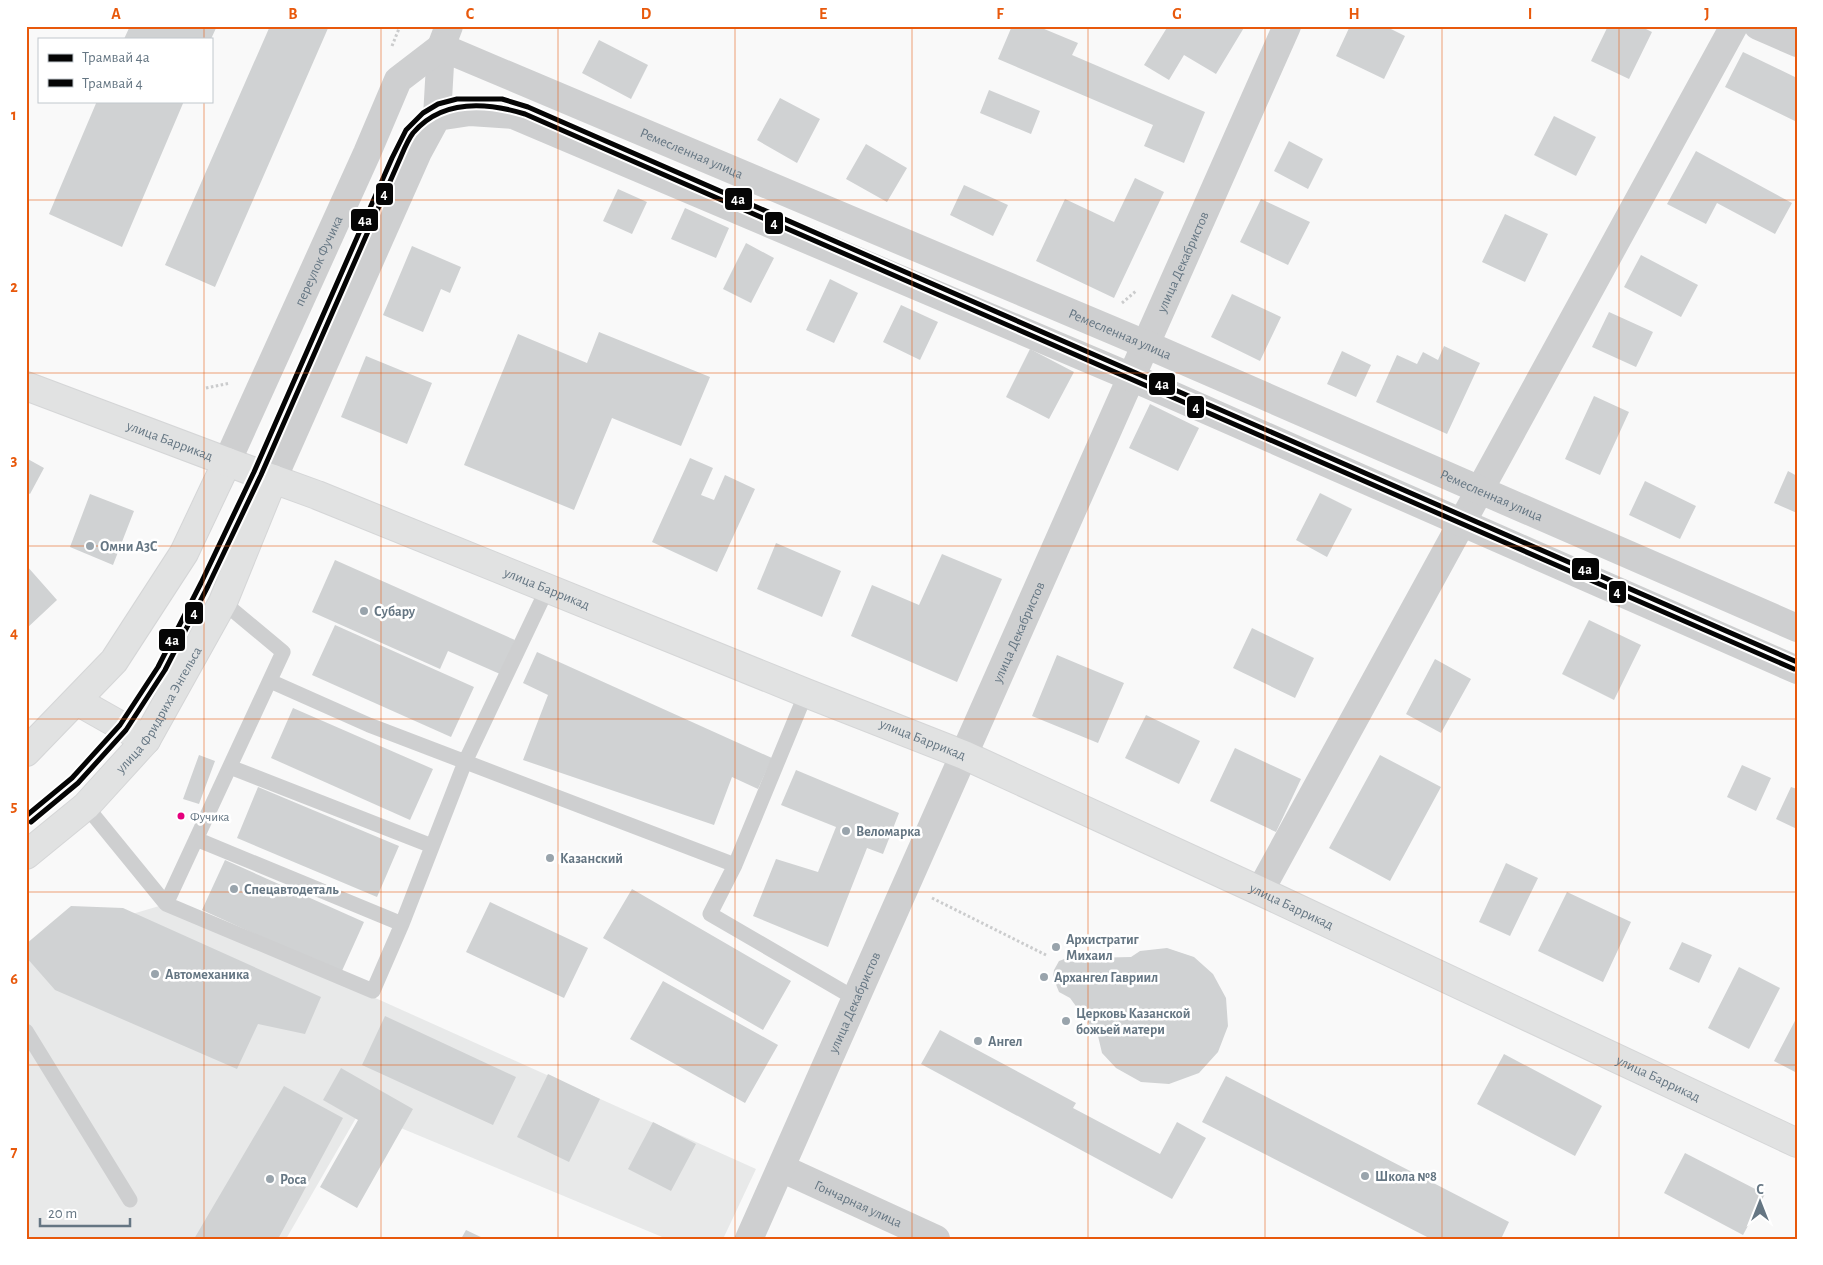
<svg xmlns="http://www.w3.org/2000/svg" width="1823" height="1265" font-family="'Alegreya Sans',sans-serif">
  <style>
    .built { fill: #e8e9e9 }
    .building { fill: #d0d2d3 }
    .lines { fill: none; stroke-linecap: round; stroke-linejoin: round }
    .secondary-casing { stroke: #d5d6d7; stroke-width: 30 }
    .primary-casing { stroke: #d5d6d7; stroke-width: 30 }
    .path { stroke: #cbcccd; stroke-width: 3; stroke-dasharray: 2.5 2.5; stroke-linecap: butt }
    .service { stroke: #cecfd0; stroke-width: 15 }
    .minor { stroke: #cecfd0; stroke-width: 28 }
    .tertiary { stroke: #cecfd0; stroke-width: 28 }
    .secondary { stroke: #e1e2e2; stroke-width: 28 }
    .primary { stroke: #e1e2e2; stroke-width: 28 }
    .tram-1-casing { stroke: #fff; stroke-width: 9 }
    .tram-2-casing { stroke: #fff; stroke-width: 9 }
    .tram-1 { stroke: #050505; stroke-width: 5 }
    .tram-2 { stroke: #050505; stroke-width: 5 }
    .grid { fill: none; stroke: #e8590c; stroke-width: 1; stroke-opacity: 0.55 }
    .poi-dot { fill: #99a4ac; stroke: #fff; stroke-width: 2 }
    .bus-dot { fill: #e5007d; stroke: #fff; stroke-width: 2 }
    .labels { text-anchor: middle; stroke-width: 5; stroke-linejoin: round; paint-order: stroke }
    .bus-label { font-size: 13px; fill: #657683; stroke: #fff; text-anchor: start }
    .street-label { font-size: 14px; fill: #657683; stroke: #fff }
    .poi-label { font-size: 14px; font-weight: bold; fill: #657683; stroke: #fff; text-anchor: start }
    .line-badge { stroke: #fff; stroke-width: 2 }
    .badge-label { font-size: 14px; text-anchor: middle; font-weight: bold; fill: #fff }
    .neatline { fill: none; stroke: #e8590c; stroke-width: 2 }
    .grid-label { font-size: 16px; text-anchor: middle; font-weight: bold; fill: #e8590c }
  </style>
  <rect width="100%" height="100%" fill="#f9f9f9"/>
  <!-- built -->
  <path class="built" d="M166 904 756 1169 723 1239H667L360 1111 286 1239H26V949L34 943Z"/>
  <!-- building -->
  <path class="building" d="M130 26H217L211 39H124Z
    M270 26H329L215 287 165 265Z
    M1012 26H1037L1078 43 1072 55 1205 112 1184 163 1144 146 1153 125 998 59Z
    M1168 26H1245L1216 74 1184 55 1169 80 1144 65Z
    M1350 26H1385L1405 36 1384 79 1336 56Z
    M1608 26H1640L1652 32 1629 79 1591 61Z
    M599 40 648 65 631 99 582 73Z
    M1743 52 1797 78V122L1725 87Z
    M989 90 1040 111 1031 134 980 113Z
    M780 98 820 119 797 163 757 140Z
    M97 101H184L122 247 49 214Z
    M1554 116 1596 137 1576 176 1534 155Z
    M1289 141 1323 159 1308 189 1274 171Z
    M866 144 907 168 887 202 846 179Z
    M1696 151 1792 203 1775 234 1717 203 1706 224 1667 204Z
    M1135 178 1164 192 1114 298 1036 261 1065 199 1114 222Z
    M964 185 1008 205 993 236 950 215Z
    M618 189 647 202 632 234 603 221Z
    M1261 199 1310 222 1288 265 1240 242Z
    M685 208 729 228 716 258 671 239Z
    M1505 214 1548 234 1525 282 1482 262Z
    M746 243 774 258 751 303 723 289Z
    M412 246 461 267 450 293 441 289 423 332 383 315Z
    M1641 255 1698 285 1681 317 1624 287Z
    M830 279 858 293 834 343 806 330Z
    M1232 294 1281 317 1260 361 1211 337Z
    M901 305 938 322 920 360 883 342Z
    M1609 312 1653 332 1636 367 1592 347Z
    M599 332 710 377 681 446 612 418 574 510 464 465 518 334 587 363Z
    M1444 346 1480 363 1447 434 1376 402 1397 355 1417 364 1423 352 1438 360Z
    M1030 349 1074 372 1049 419 1006 397Z
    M1342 351 1371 365 1356 397 1327 384Z
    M366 356 432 383 407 444 341 417Z
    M1594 396 1629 412 1600 475 1565 459Z
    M1150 404 1199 428 1178 471 1129 448Z
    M26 458 44 468 30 494 26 492Z
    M690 458 713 468 701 495 714 500 725 475 755 489 717 572 652 542Z
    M1788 471 1797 476V513L1774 503Z
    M1645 481 1696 506 1680 539 1629 515Z
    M1320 493 1352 509 1327 557 1296 540Z
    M90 494 134 511 113 565 70 547Z
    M776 543 841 571 822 617 757 589Z
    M942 554 1002 579 957 682 851 636 872 585 919 605Z
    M335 560 515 640 500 674 448 651 440 669 312 612Z
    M26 565 57 600 26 629Z
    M1589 620 1641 645 1614 700 1562 674Z
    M335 625 474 687 451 737 312 675Z
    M1252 628 1314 658 1295 698 1233 668Z
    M537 652 772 758 758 789 732 777 714 825 523 760 548 695 523 683Z
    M1057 655 1124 683 1098 743 1032 716Z
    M1435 659 1471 679 1441 733 1406 714Z
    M293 708 433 769 410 820 271 758Z
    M1146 715 1200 741 1179 784 1125 758Z
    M1235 748 1301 779 1276 832 1210 801Z
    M199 755 215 761 199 804 183 799Z
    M1380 755 1441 787 1390 881 1329 848Z
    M1742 765 1771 778 1756 811 1727 797Z
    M796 770 899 813 883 854 867 848 828 947 753 916 776 859 818 872 836 827 781 805Z
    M258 787 399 846 377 897 237 838Z
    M1791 787 1797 789V829L1776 819Z
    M225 860 364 922 341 973 202 910Z
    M1506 863 1538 878 1510 936 1479 922Z
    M632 889 791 981 763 1030 603 938Z
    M1567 892 1631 922 1603 982 1538 951Z
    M490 902 588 948 564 998 466 952Z
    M71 906 123 908 321 997 305 1034 258 1024 237 1069 55 990 26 957V944Z
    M1682 942 1712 955 1699 983 1669 969Z
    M1167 948 1194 957 1213 974 1226 998 1228 1026 1218 1052 1199 1073 1169 1084 1141 1082 1116 1068 1102 1053 1098 1036 1070 998 1059 992 1053 977 1054 970 1059 961 1075 955 1086 958 1131 957 1140 951Z
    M1739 967 1780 988 1749 1049 1708 1028Z
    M663 981 778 1045 745 1103 630 1039Z
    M385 1016 516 1077 493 1125 362 1065Z
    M1797 1017V1073L1774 1061Z
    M940 1030 1076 1103 1073 1108 1160 1154 1177 1122 1206 1138 1172 1199 921 1064Z
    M1504 1054 1602 1106 1575 1156 1477 1104Z
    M341 1068 413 1109 357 1208 320 1187 358 1120 323 1100Z
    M548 1074 600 1099 569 1162 517 1137Z
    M1226 1076 1509 1222 1501 1239H1431L1202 1122Z
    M284 1086 343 1118 278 1239H194Z
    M653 1122 696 1144 671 1191 628 1169Z
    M1685 1153 1765 1194 1743 1235 1664 1193Z
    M466 1230 485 1239H461Z"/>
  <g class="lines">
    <defs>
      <g id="secondary">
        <path d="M77 701 146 740"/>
        <path d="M26 752 114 661 184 553 227 462"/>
        <path id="s4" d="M26 855 86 806 146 740 223 602 273 479"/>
      </g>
      <g id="primary">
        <path id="s5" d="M26 386 273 479 317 495 806 693 964 755 1260 891 1797 1143"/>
      </g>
    </defs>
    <!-- secondary casing -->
    <use href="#secondary" class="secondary-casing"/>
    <!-- primary casing -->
    <use href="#primary" class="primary-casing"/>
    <!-- path -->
    <path class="path" d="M392 46 400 26
      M1122 303 1136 291
      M206 388 230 383
      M932 898 1048 956"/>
    <!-- service -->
    <path class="service" d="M270 681 369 725 735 865
      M806 693 735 865 710 914 856 999
      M230 767 432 846
      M86 806 166 904 373 991 402 924 465 762 548 587
      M196 839 402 924
      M166 904 283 652 223 602
      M26 1031 130 1200"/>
    <!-- minor -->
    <g class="minor">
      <path d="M1758 26 1797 43"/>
      <path d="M437 117 441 47 449 26"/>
      <path d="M1260 891 1734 26"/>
      <path id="s1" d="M781 1168 936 1239"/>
      <path id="s2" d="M749 1239 1287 26"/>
    </g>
    <!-- tertiary -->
    <g class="tertiary">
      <path id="s3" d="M227 462 367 153 398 80 441 47 1145 344 1797 628"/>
      <path d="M273 479 418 152 437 117 470 112 513 115 1131 377 1797 670"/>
    </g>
    <!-- secondary -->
    <use href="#secondary" class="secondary"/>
    <!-- primary -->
    <use href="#primary" class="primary"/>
    <defs>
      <path id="tram-1" d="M26 816 72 778 120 725 158 667 201 583 254 472 392 158 406 130 423 113 438 104 457 99H502L528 107 1797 662"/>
      <path id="tram-2" d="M31 822 78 783 126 730 165 670 208 586 261 475 399 161C403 152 407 141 413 133 442 99 486 102 525 114L1794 669"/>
    </defs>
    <!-- tram-1 casing -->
    <use href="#tram-1" class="tram-1-casing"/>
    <!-- tram-2 casing -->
    <use href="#tram-2" class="tram-2-casing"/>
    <!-- tram-1 -->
    <use href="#tram-1" class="tram-1"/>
    <!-- tram-2 -->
    <use href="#tram-2" class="tram-2"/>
  </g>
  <!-- grid -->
  <path class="grid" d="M204 26V39M381 26V1239M558 26V1239M735 26V1239M912 26V1239M1088 26V1239M1265 26V1239M1442 26V1239M1619 26V1239M204 101V1239M26 200H1797M26 373H1797M26 546H1797M26 719H1797M26 892H1797M26 1065H1797"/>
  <!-- markers -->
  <g class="poi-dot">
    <circle cx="90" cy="546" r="5"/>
    <circle cx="364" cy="611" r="5"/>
    <circle cx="846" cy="831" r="5"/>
    <circle cx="550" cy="858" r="5"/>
    <circle cx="234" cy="889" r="5"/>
    <circle cx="1056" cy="947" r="5"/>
    <circle cx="155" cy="974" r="5"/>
    <circle cx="1044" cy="977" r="5"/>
    <circle cx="1066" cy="1021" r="5"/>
    <circle cx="978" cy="1041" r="5"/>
    <circle cx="1365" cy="1176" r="5"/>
    <circle cx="270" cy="1179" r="5"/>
  </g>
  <circle class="bus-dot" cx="181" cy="816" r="4.5"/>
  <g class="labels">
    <!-- bus labels -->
    <g class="bus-label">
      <text x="190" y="821">Фучика</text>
    </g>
    <!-- street labels -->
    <g class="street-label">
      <text dy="5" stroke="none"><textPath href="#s3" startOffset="745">Ремесленная улица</textPath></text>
      <text dy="5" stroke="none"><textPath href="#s3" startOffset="221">переулок Фучика</textPath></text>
      <text dy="5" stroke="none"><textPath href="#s2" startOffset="1069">улица Декабристов</textPath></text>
      <text dy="5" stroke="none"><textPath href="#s3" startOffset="1210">Ремесленная улица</textPath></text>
      <text dy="5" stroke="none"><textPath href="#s5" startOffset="154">улица Баррикад</textPath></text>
      <text dy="5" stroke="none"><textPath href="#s3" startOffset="1615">Ремесленная улица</textPath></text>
      <text dy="5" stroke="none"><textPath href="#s5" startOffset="559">улица Баррикад</textPath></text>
      <text dy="5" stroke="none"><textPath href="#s2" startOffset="664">улица Декабристов</textPath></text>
      <text dy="5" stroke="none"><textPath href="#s4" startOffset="199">улица Фридриха Энгельса</textPath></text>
      <text dy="5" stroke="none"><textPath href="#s5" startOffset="964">улица Баррикад</textPath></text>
      <text dy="5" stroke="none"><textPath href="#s5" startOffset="1369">улица Баррикад</textPath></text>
      <text dy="5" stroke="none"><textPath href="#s2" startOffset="259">улица Декабристов</textPath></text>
      <text dy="5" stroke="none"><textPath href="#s5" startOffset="1774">улица Баррикад</textPath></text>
      <text dy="5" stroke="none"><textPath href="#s1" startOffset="85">Гончарная улица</textPath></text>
    </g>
    <!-- poi labels -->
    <g class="poi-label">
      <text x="100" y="551">Омни A3C</text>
      <text x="374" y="616">Субару</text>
      <text x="856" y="836">Веломарка</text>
      <text x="560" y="863">Казанский</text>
      <text x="244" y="894">Спецавтодеталь</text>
      <text x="1066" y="944">Архистратиг<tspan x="1066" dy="16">Михаил</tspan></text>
      <text x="165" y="979">Автомеханика</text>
      <text x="1054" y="982">Архангел Гавриил</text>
      <text x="1076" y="1018">Церковь Казанской<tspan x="1076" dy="16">божьей матери</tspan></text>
      <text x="988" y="1046">Ангел</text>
      <text x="1375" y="1181">Школа №8</text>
      <text x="280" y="1184">Роса</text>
    </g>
  </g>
  <g class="line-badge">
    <rect x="375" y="182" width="19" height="24" rx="5" fill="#050505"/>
    <rect x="724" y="187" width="29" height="24" rx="5" fill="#050505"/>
    <rect x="350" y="208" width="29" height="24" rx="5" fill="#050505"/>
    <rect x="764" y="211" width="20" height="24" rx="5" fill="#050505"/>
    <rect x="1148" y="372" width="28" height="24" rx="5" fill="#050505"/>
    <rect x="1186" y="395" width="19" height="24" rx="5" fill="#050505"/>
    <rect x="1571" y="557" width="29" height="24" rx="5" fill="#050505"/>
    <rect x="1608" y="580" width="19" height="24" rx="5" fill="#050505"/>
    <rect x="184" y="601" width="20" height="24" rx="5" fill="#050505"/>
    <rect x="158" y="628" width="28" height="24" rx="5" fill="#050505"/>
  </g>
  <g class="badge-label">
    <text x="384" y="199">4</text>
    <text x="738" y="204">4a</text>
    <text x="365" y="225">4a</text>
    <text x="774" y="228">4</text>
    <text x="1162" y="389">4a</text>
    <text x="1196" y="412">4</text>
    <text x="1585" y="574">4a</text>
    <text x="1617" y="597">4</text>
    <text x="194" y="618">4</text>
    <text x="172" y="645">4a</text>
  </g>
  <!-- border -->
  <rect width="1823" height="1265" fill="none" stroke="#ffffff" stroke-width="55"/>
  <!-- legend -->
  <rect x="38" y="38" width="175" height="65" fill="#ffffff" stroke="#c1c8cd"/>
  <rect x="48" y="54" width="25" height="8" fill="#050505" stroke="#c1c8cd"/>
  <text x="82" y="62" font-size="15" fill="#657683">Трамвай 4a</text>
  <rect x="48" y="79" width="25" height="8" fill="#050505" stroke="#c1c8cd"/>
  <text x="82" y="88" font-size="15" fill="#657683">Трамвай 4</text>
  <!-- north arrow -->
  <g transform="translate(1760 1202)" stroke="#ffffff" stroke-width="4" paint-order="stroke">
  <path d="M0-4L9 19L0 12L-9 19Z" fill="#657683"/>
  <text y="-8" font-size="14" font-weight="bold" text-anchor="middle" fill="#657683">С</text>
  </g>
  <!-- scale -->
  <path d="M40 1218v8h90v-8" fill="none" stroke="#657683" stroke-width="2.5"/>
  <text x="48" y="1218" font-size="15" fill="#657683" stroke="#ffffff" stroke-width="4" paint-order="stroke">20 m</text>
  <rect x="28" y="28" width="1768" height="1210" class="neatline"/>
  <g class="grid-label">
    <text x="116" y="19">A</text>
    <text x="293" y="19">B</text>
    <text x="470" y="19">C</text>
    <text x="646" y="19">D</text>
    <text x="823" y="19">E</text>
    <text x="1000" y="19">F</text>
    <text x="1177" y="19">G</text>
    <text x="1354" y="19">H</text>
    <text x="1530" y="19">I</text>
    <text x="1707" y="19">J</text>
    <text x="14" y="120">1</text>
    <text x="14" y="292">2</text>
    <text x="14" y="465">3</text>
    <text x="14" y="638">4</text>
    <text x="14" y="811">5</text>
    <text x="14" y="984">6</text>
    <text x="14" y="1157">7</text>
  </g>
</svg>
